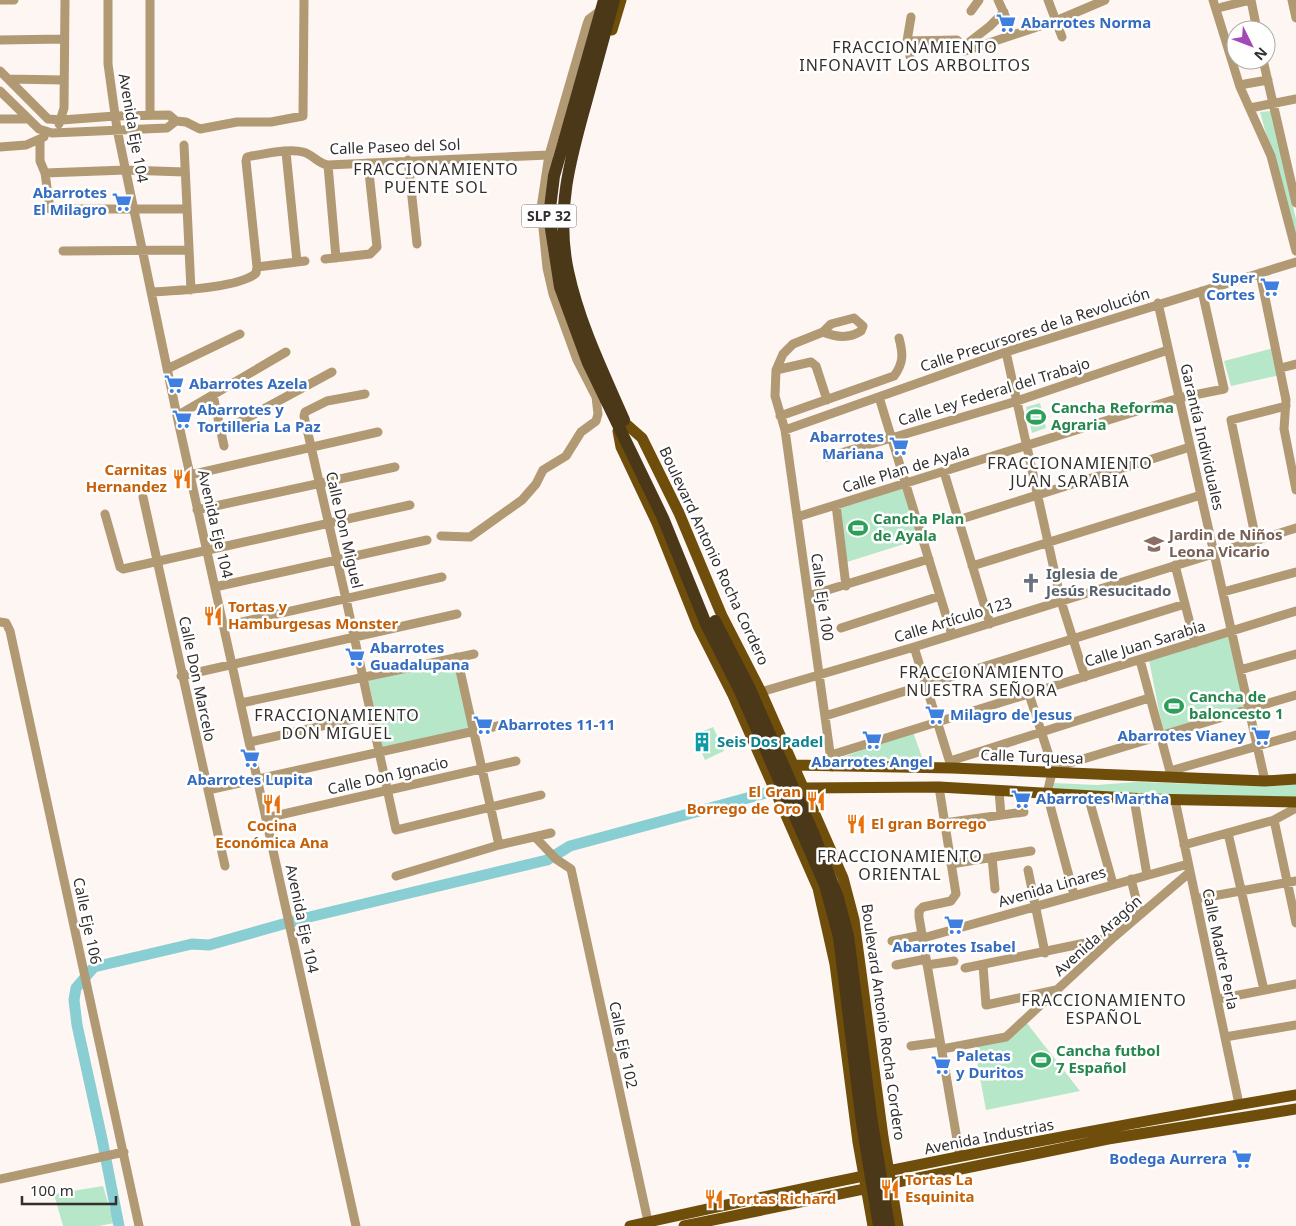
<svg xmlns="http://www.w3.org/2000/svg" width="1296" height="1226" font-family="'Noto Sans',sans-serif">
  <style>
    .green { fill: #b6e7c9 }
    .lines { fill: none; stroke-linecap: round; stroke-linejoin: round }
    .river { stroke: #89ced2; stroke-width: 11 }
    .minor { stroke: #b19974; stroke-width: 9 }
    .major { stroke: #6f4d0a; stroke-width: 11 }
    .highway { stroke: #4a3819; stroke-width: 12 }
    .labels { text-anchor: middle; stroke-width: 5; stroke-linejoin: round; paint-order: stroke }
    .shield { fill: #fff; stroke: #706d6d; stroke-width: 1 }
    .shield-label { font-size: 14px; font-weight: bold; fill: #322f2e }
    .shop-label { font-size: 15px; font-weight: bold; fill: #366cbe; stroke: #fff; text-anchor: start }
    .street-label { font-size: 15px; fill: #322f2e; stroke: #fff }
    .leisure-label { font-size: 15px; font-weight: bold; fill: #27864d; stroke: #fff; text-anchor: start }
    .food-label { font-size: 15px; font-weight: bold; fill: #c56008; stroke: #fff; text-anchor: start }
    .education-label { font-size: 15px; font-weight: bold; fill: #785e54; stroke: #fff; text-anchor: start }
    .worship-label { font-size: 15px; font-weight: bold; fill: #5b616d; stroke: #fff; text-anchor: start }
    .culture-label { font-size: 15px; font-weight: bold; fill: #0d838f; stroke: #fff; text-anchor: start }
    .neighbourhood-label { font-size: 16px; letter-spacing: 1px; fill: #352f2c; stroke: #fff }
  </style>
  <rect width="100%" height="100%" fill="#fef6f2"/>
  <!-- green -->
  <path class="green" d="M1271 111 1296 219V241L1260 112Z
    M1274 348 1280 375 1231 386 1224 361Z
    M1040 403 1046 428 1032 433 1026 407Z
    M904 487 920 539 847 562 839 508Z
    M1230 633 1246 706 1163 731 1149 660Z
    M455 662 474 731 383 749 368 679Z
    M713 727 724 751 705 760 694 735Z
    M913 732 923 760 840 758Z
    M1136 782 1275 786 1296 784V797H1196L1054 789 1053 783 1097 785Z
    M1026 1022 1080 1091 986 1110 974 1045 1008 1039Z
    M103 1186 114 1223 99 1226H63L54 1194Z"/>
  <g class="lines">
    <!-- river -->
    <path class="river" d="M119 1226 102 1139 77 1025 74 1000 76 988 94 967 192 944 209 945 301 919 547 860 570 846 766 793"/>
    <!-- minor -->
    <path class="minor" d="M0 0H14
      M108 0V64L117 129 177 416 356 1226
      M998 0 1008 22
      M1048 0 1062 37
      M1213 0 1240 87 1271 156 1296 251
      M1251 0 1257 30
      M1292 0 1296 18
      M1222 7 1251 0
      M971 11 979 0
      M0 40 64 39
      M907 41 957 40 965 51 1058 20 1105 0
      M963 47 990 26 1004 12
      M1235 47H1236
      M910 56 907 41 911 17
      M1263 60 1296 203
      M0 71 48 119 62 120 115 116 169 115 176 121 186 122 200 129 237 122H271L303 116 304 0
      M8 79 64 80
      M1245 84 1268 80
      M0 91 39 129 52 133 167 128 176 121
      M1250 108 1296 99
      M150 115V0
      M0 119H28
      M59 124 64 108 65 0
      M40 140V161L45 173 50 209H187
      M184 145 191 290
      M0 147 26 145 44 137
      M286 152 297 262
      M408 160 417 244
      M328 165 336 258
      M45 173 126 170 185 172
      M63 251 189 250
      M325 259 370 254 377 247 368 163
      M257 267 305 261
      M1260 273 1286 400 1284 429 1296 490
      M151 292C173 291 241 288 256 273L257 267 246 161 247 157 251 156C266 154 289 148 303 152 314 155 317 163 328 165L549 155
      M1158 303 1265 781
      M823 332C835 337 849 339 861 331L863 326 854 318 831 324 823 332 793 344 783 354 776 370 775 396 785 430 832 767
      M1006 352 1061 601 1085 677
      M1281 368 1296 364
      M167 369 240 334
      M776 370 811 362 816 366 827 400
      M365 394 327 401 305 412 304 416 346 599 396 830 541 795
      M213 395 224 446
      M879 397 952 635
      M177 416 286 352
      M780 416 894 376C904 363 903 353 899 338
      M785 430 1006 352 1296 262
      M221 432 332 372
      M827 457 1017 401 1168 350
      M944 472 990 624
      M190 475 378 432
      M143 497 225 866
      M836 505 846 586
      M197 510 395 467
      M105 514 120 567 123 569 410 505
      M797 517 1179 398 1224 389 1202 291
      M958 520 1190 447
      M441 536 470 537 522 500 536 484 543 470 566 456 581 432 596 421 598 414 596 397 577 360 553 294 547 268 541 208 549 155 587 24 589 19 601 10
      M1256 540 1231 420 1286 406
      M1175 565 1195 643
      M972 566 1201 495
      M215 587 427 540
      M1223 592 1296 572
      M808 596 929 559
      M0 622 6 623 10 631 139 1226
      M224 626 442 577
      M841 628 940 596
      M914 647 951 766
      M457 657 499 845
      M1140 660 1171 775
      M1240 670 1296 654
      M181 676 457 614
      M761 692 914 647 1296 528
      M1029 694 1053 768 1047 794 1074 895
      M241 703 474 654
      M825 716 1185 604
      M250 742 371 715
      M831 755 1296 611
      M950 761 1149 698
      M1053 768 1296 695
      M1170 771 1296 735
      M939 787 956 894 951 901 923 907 919 911V917L960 1157
      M208 790 502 725
      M999 791 1001 815
      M1088 796 1113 884
      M1134 799 1147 875
      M1175 800 1239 1104
      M266 818 516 761
      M1274 820 1296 923
      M944 823 1024 812
      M1228 833 1264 990
      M536 838 556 859 571 869 649 1226
      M1184 845 1274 820 1296 808
      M992 857 995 889
      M951 864 1031 851
      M1028 870 1045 953
      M396 876 499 845 551 833
      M1131 879 1140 915
      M1196 899 1296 881
      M923 938 1188 864
      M892 941 922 935
      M896 965 926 959
      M927 965 954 961
      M983 965 986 1005 1056 990
      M965 968 1114 937
      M1218 999 1296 984
      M1225 1037 1296 1025
      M911 1046 940 1042
      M942 1049 1006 1037 1114 937 1190 872
      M0 1179 124 1152"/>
    <!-- major -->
    <path class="major" d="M612 30 621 0
      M625 423 642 438 679 513 722 616 761 692 843 878 854 920 883 1137 898 1226
      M618 431 621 447 657 523 698 626 733 695 818 888 835 964 858 1142 873 1226
      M786 767 792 765 952 768 1265 781 1296 779
      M797 790 802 788 939 787 1146 799 1296 802
      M630 1226C851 1177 1073 1132 1296 1095
      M684 1226 1108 1139 1296 1109"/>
    <!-- highway -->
    <path class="highway" d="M604 0 554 176 549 216 560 287 588 363 663 518 706 624 740 691 825 885 839 937 862 1123 879 1226
      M614 0C605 33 596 66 587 99 571 156 555 211 568 271 579 323 603 372 624 420
      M715 621 749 687 814 835 838 898 848 936 872 1123 889 1226"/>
  </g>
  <!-- icons -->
  <defs>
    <symbol id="supermarket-bare" viewBox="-9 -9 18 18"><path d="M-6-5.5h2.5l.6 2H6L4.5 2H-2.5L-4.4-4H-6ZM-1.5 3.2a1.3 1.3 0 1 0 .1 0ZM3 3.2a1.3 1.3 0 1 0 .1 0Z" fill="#3f7fe0" stroke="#fff" stroke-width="2.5" paint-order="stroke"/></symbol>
    <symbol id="stadium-bare" viewBox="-9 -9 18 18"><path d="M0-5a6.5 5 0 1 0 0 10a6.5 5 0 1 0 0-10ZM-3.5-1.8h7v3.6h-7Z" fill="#2e9e5b" stroke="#fff" stroke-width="2.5" paint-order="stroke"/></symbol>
    <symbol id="restaurant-bare" viewBox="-9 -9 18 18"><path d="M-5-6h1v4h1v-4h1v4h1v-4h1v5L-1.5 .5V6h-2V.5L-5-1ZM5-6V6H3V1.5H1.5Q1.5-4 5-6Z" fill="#e8710a" stroke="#fff" stroke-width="2.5" paint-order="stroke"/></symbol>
    <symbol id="school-bare" viewBox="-9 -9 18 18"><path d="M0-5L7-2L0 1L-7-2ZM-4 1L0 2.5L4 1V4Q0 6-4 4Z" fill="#8d6e63" stroke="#fff" stroke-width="2.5" paint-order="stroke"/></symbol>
    <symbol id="church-bare" viewBox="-9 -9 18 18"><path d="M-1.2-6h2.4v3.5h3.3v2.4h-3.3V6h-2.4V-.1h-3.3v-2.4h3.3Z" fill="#6b7280" stroke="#fff" stroke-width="2.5" paint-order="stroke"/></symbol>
    <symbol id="building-bare" viewBox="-9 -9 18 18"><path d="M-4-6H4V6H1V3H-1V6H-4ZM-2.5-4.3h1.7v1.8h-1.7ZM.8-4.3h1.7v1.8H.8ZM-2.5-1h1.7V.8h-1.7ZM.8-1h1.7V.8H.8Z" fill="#0f9aa8" stroke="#fff" stroke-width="2.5" paint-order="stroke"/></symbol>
  </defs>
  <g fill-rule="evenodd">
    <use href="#supermarket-bare" x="992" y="9" width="28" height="28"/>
    <use href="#supermarket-bare" x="108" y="188" width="28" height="28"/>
    <use href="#supermarket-bare" x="1256" y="273" width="28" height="28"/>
    <use href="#supermarket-bare" x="160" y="370" width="28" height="28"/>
    <use href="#stadium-bare" x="1022" y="403" width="28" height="28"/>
    <use href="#supermarket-bare" x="168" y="405" width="28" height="28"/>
    <use href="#supermarket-bare" x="885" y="432" width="28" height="28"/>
    <use href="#restaurant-bare" x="168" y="465" width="28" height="28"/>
    <use href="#stadium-bare" x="844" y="514" width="28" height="28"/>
    <use href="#school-bare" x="1140" y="530" width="28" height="28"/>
    <use href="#church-bare" x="1017" y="569" width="28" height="28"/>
    <use href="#restaurant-bare" x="199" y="602" width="28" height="28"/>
    <use href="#supermarket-bare" x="341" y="643" width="28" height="28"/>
    <use href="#stadium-bare" x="1160" y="692" width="28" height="28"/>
    <use href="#supermarket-bare" x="921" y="701" width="28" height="28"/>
    <use href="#supermarket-bare" x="469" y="711" width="28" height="28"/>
    <use href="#supermarket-bare" x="1247" y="722" width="28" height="28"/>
    <use href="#supermarket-bare" x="858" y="726" width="28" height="28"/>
    <use href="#building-bare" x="688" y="728" width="28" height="28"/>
    <use href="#supermarket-bare" x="236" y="744" width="28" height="28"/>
    <use href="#supermarket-bare" x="1007" y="785" width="28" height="28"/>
    <use href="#restaurant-bare" x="802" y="787" width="28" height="28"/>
    <use href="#restaurant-bare" x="258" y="790" width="28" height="28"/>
    <use href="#restaurant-bare" x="842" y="810" width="28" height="28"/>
    <use href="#supermarket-bare" x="940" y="911" width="28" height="28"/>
    <use href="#stadium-bare" x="1027" y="1046" width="28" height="28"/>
    <use href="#supermarket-bare" x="927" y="1051" width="28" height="28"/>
    <use href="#supermarket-bare" x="1228" y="1145" width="28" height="28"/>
    <use href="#restaurant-bare" x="876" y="1175" width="28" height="28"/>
    <use href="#restaurant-bare" x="700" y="1185" width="28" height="28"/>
  </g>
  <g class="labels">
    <!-- shield labels -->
    <rect class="shield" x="521.5" y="204.5" width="55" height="23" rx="4"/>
    <g class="shield-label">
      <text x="549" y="221">SLP 32</text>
    </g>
    <!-- shop labels -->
    <g class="shop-label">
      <text x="1021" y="28">Abarrotes Norma</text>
      <text x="107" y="198" text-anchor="end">Abarrotes<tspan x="107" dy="17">El Milagro</tspan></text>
      <text x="1255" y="283" text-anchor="end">Super<tspan x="1255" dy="17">Cortes</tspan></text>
      <text x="189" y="389">Abarrotes Azela</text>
      <text x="197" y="415">Abarrotes y<tspan x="197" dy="17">Tortilleria La Paz</tspan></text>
      <text x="884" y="442" text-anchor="end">Abarrotes<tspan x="884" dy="17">Mariana</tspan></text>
      <text x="370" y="653">Abarrotes<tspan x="370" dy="17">Guadalupana</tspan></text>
      <text x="950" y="720">Milagro de Jesus</text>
      <text x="498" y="730">Abarrotes 11-11</text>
      <text x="1246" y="741" text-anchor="end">Abarrotes Vianey</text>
      <text x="872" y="767" text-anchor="middle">Abarrotes Angel</text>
      <text x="250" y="785" text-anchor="middle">Abarrotes Lupita</text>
      <text x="1036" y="804">Abarrotes Martha</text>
      <text x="954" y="952" text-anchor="middle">Abarrotes Isabel</text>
      <text x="956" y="1061">Paletas<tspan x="956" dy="17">y Duritos</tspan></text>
      <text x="1227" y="1164" text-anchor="end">Bodega Aurrera</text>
    </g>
    <!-- street labels -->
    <g class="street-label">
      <text transform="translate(133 128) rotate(80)" y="5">Avenida Eje 104</text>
      <text transform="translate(395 147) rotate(-2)" y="5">Calle Paseo del Sol</text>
      <text transform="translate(1035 330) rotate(-18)" y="5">Calle Precursores de la Revolución</text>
      <text transform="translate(994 392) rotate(-17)" y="5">Calle Ley Federal del Trabajo</text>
      <text transform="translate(1202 437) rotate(77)" y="5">Garantía Individuales</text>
      <text transform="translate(906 469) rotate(-17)" y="5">Calle Plan de Ayala</text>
      <text transform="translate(215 524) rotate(77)" y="5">Avenida Eje 104</text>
      <text transform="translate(344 530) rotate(77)" y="5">Calle Don Miguel</text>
      <text transform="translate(714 556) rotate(65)" y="5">Boulevard Antonio Rocha Cordero</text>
      <text transform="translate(822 597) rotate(82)" y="5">Calle Eje 100</text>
      <text transform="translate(953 620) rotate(-17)" y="5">Calle Artículo 123</text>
      <text transform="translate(1145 644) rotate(-17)" y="5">Calle Juan Sarabia</text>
      <text transform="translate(197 679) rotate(78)" y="5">Calle Don Marcelo</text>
      <text transform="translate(1032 757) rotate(2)" y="5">Calle Turquesa</text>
      <text transform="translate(388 776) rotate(-13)" y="5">Calle Don Ignacio</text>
      <text transform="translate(1052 887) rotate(-16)" y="5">Avenida Linares</text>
      <text transform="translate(302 919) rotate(78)" y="5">Avenida Eje 104</text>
      <text transform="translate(87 921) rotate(78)" y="5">Calle Eje 106</text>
      <text transform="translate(1098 936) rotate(-42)" y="5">Avenida Aragón</text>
      <text transform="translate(1220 949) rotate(78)" y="5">Calle Madre Perla</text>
      <text transform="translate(883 1022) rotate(82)" y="5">Boulevard Antonio Rocha Cordero</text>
      <text transform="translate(623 1045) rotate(78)" y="5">Calle Eje 102</text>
      <text transform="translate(989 1137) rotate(-11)" y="5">Avenida Industrias</text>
    </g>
    <!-- leisure labels -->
    <g class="leisure-label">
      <text x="1051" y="413">Cancha Reforma<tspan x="1051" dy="17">Agraria</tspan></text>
      <text x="873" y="524">Cancha Plan<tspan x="873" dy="17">de Ayala</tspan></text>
      <text x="1189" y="702">Cancha de<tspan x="1189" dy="17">baloncesto 1</tspan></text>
      <text x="1056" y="1056">Cancha futbol<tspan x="1056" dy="17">7 Español</tspan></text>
    </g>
    <!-- food labels -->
    <g class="food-label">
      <text x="167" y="475" text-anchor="end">Carnitas<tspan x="167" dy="17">Hernandez</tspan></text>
      <text x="228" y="612">Tortas y<tspan x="228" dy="17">Hamburgesas Monster</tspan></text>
      <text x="801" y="797" text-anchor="end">El Gran<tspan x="801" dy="17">Borrego de Oro</tspan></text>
      <text x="871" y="829">El gran Borrego</text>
      <text x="272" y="831" text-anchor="middle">Cocina<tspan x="272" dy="17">Económica Ana</tspan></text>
      <text x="905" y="1185">Tortas La<tspan x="905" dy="17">Esquinita</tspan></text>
      <text x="729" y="1204">Tortas Richard</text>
    </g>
    <!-- education labels -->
    <g class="education-label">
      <text x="1169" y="540">Jardin de Niños<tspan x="1169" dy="17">Leona Vicario</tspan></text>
    </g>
    <!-- worship labels -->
    <g class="worship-label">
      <text x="1046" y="579">Iglesia de<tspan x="1046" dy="17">Jesús Resucitado</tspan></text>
    </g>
    <!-- culture labels -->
    <g class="culture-label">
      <text x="717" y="747">Seis Dos Padel</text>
    </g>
    <!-- neighbourhood labels -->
    <g class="neighbourhood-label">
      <text x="915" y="53">FRACCIONAMIENTO<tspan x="915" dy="18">INFONAVIT LOS ARBOLITOS</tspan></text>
      <text x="436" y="175">FRACCIONAMIENTO<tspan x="436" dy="18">PUENTE SOL</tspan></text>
      <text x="1070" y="469">FRACCIONAMIENTO<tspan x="1070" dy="18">JUAN SARABIA</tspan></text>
      <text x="982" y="678">FRACCIONAMIENTO<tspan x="982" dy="18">NUESTRA SEÑORA</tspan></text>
      <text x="337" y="721">FRACCIONAMIENTO<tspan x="337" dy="18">DON MIGUEL</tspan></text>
      <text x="900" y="862">FRACCIONAMIENTO<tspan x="900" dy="18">ORIENTAL</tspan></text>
      <text x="1104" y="1006">FRACCIONAMIENTO<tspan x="1104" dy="18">ESPAÑOL</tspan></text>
    </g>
  </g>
  <!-- north arrow -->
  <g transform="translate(1251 45) rotate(132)"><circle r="24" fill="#ffffff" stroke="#adacab"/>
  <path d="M0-4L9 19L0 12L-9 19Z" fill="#a34ab6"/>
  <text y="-8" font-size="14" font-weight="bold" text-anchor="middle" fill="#322f2e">N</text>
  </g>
  <!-- scale -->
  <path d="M22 1196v8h94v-8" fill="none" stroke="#322f2e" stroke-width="2.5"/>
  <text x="30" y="1196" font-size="15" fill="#322f2e" stroke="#ffffff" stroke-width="4" paint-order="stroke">100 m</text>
</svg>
